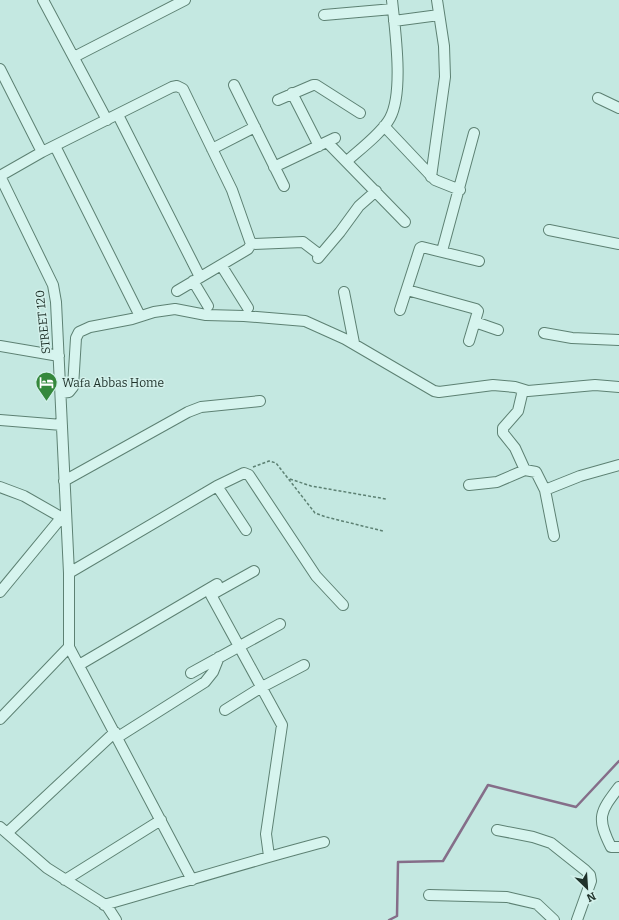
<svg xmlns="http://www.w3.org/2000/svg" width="619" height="920" font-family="Bitter,serif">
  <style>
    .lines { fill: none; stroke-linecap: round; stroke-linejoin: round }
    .stream { stroke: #856e89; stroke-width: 2.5 }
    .minor-casing { stroke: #5d8173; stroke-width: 12 }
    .path { stroke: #5d8173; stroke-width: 1.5; stroke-dasharray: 3 2; stroke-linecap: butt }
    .minor { stroke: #d6f4ee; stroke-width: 10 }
    .labels { text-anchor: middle; stroke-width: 3; stroke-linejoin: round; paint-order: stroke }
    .street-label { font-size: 12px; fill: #1f322a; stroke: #d3f1eb }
    .poi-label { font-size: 12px; fill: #1f322a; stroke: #d3f1eb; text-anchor: start }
  </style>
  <rect width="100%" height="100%" fill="#c4e8e1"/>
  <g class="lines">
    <!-- stream -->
    <path class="stream" d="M389 920 397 916 398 862 443 861 488 785 576 807 619 761"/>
    <defs>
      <path id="minor" d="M43 0 107 120
        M324 15 393 9
        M394 21 439 15
        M74 57 185 0
        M0 69 42 152
        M234 85 284 186
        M292 93 319 146
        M598 98 619 108
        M278 100 313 85H316L360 113
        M118 115 200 277
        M384 126 435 180 460 190
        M327 142 405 222
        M55 146 140 316
        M212 149 255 127
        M347 161C359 150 382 133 390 118 404 92 395 30 392 0
        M274 167 335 138
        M431 177 445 77 444 46 437 0
        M549 230 619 244
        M251 244 303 242 320 255
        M442 251 474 133
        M318 258 340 232 359 206 376 191
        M221 265 248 308
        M193 281 208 306
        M407 290 476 309 478 311 469 341
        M344 292 354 343
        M400 310 420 248 422 247 479 261
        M475 322 498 330
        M544 333 572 338 619 340
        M0 346 59 356
        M523 390 518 411 503 428V433L515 448 525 470
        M61 393 69 392 73 387 76 338 79 332 90 327 132 319 154 312 175 309 206 315 244 316 305 321 345 339 434 391 439 392 493 385 515 387 528 391 595 385 619 387
        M0 420 62 425
        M64 481 188 412 201 407 260 401
        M469 485 497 482 525 470 536 472 545 490 554 536
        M217 486 246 530
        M0 487 24 496 66 520
        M545 490 580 476 619 465
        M254 571 211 595 282 725 266 834 269 856
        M69 573 56 302 53 285 0 176 42 152 172 87 177 86 183 89 232 190 251 244 248 249 177 291
        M0 592 61 518
        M79 665 217 584
        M191 673 280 624
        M225 710 262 687 304 665
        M0 719 69 647
        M118 737 205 682 213 672 219 657
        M619 787C600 812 596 817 611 847H619
        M0 827 47 868 107 906 116 920
        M497 830 533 837 551 843 585 870 590 875 591 881 577 920
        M7 833 115 732
        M65 880 161 820
        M192 880 69 647V573L217 486 244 473 249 475 316 576 343 605
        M429 895 507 897 537 904 554 920
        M104 905C178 884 250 861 324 842"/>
    </defs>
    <!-- minor casing -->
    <use href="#minor" class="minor-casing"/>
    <!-- path -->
    <path class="path" d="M253 467 269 461 276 463 315 513 326 517 383 531
      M290 479 311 486 386 499"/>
    <!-- minor -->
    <use href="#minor" class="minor"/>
  </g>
  <!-- icons -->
  <defs>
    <symbol id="hotel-pin" viewBox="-11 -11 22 30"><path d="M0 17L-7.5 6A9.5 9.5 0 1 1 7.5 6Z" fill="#34883c" stroke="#d3f1eb"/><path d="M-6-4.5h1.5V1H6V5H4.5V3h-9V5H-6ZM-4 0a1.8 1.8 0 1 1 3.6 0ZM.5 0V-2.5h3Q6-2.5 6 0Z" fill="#fff"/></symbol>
  </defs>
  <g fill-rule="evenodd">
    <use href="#hotel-pin" x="34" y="370" width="25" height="34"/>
  </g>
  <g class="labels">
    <!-- street labels -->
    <g class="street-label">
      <text transform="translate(43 322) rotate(-96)" y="4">STREET 120</text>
    </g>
    <!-- poi labels -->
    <g class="poi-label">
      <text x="62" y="387">Wafa Abbas Home</text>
    </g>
  </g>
  <!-- north arrow -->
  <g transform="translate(587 888) rotate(155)" stroke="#d3f1eb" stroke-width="3" paint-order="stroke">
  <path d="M0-3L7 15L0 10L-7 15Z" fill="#1f322a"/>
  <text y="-6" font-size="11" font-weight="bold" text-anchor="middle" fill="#1f322a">N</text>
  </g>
</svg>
